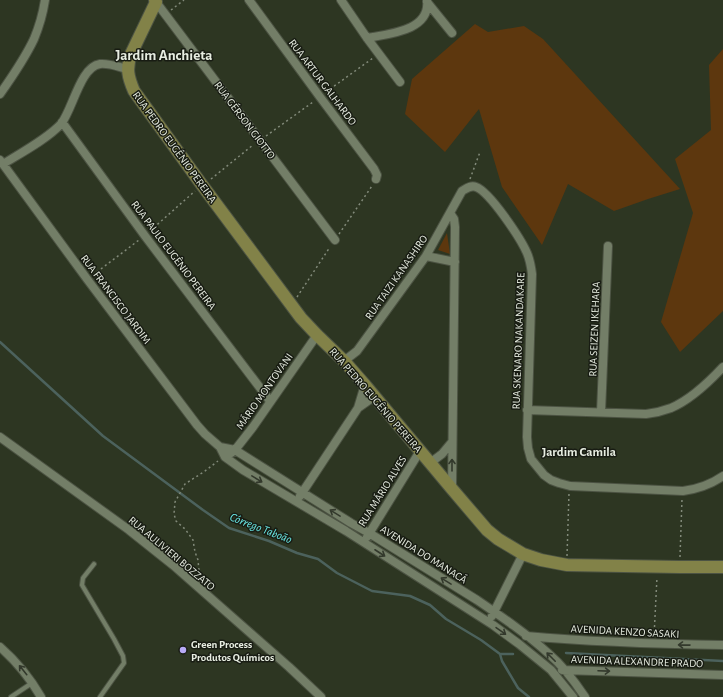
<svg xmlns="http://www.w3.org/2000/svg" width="723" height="697" font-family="'Alegreya Sans',sans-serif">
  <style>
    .green { fill: #5d370e }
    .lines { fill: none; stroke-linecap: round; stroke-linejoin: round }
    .stream { stroke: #4c625d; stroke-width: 2.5 }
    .lane-casing { stroke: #4c5343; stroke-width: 6 }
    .street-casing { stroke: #4c5343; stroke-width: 10 }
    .secondary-casing { stroke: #4c5343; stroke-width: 14 }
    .path { stroke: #828a7a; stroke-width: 1.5; stroke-dasharray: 2 3; stroke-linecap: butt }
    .lane { stroke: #737e67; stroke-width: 4 }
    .street { stroke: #737e67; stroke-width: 8 }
    .secondary { stroke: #828248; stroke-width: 12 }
    .oneway { stroke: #33392c }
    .poi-dot { fill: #b8abf7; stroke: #181c13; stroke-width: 1.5 }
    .labels { text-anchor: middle; stroke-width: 3; stroke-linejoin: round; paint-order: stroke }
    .street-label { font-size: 11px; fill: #e7ede1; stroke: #181c13 }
    .poi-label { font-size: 11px; font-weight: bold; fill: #e7ede1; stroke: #181c13; text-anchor: start }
    .water-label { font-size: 12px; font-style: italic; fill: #6bece9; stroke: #181c13 }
    .quarter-label { font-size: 13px; font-weight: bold; fill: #e7ede1; stroke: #181c13 }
    .district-label { font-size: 15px; font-weight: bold; fill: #e7ede1; stroke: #181c13 }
  </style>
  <rect width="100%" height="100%" fill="#2d3622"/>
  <!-- green -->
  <path class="green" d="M475 24 488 32 524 26 543 39 680 189 648 199 614 211 568 184 542 245 502 187 479 109 445 152 405 114 412 79Z
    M723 49V311L680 352 661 322 693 213 675 159 711 130 709 65Z
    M447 233 450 254 438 250Z"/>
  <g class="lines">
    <!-- stream -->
    <path class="stream" d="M0 342 103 436 203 510 229 528 269 541 297 553 318 559 337 573 372 591 410 596 430 605 446 619 481 640 500 654 502 661 518 688 529 697
      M566 653 723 661
      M500 654H513"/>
    <defs>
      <path id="lane" d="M94 564 83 578 82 585 114 639 123 656 124 663 100 697
        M11 697 32 683"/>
      <path id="street" d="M249 0 320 97 374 169 377 175 376 179
        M341 0 367 38 400 82
        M156 2 335 240
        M427 2 452 33
        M367 38C388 34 431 31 427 0
        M0 94C12 77 25 58 34 39 39 27 43 13 45 0
        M62 122 145 236 270 401
        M0 160 87 279 197 425 205 434 220 447 235 450 351 523 369 533 477 600C502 617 527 634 549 654 563 666 575 682 585 697
        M3 164C21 153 47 139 61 124 73 109 80 67 100 64 109 63 119 67 127 69
        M450 213 454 219 455 227 452 489
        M426 256 455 262
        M344 361 357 351 426 256 462 191C467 188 471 185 476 187 490 192 521 239 527 253 530 260 531 266 532 274L527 437 528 448 531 459 544 475 551 480 559 483 570 486 683 491C698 489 710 485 723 476
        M358 408 375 396
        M527 410 646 414C655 413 663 411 671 408 690 400 709 382 723 367
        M601 412 608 246
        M0 437 129 530 173 565 289 667 321 697
        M220 447 225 457 243 470 346 531 493 625 519 644 551 670 573 697
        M231 453 235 450 253 427 317 335
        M430 463 442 454 452 442
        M300 496 358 408 365 385
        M367 537 420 451
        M492 616 523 554
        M526 636C592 642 657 644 723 645
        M0 647C16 661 30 678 41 697
        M562 670 723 675"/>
      <path id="secondary" d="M155 0 156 2 131 54C126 69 128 77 134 91L202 185 301 318 317 335 344 361 365 385 452 489 487 530 498 539 523 554 541 560 567 565 679 567H723"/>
    </defs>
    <!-- lane casing -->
    <use href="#lane" class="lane-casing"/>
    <!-- street casing -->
    <use href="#street" class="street-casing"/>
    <!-- secondary casing -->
    <use href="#secondary" class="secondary-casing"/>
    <!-- path -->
    <path class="path" d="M171 10 184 0
      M326 92 373 58
      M266 136 313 102
      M211 179 253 145
      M470 179 480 152
      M150 231 195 191
      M339 234 372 186
      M93 275 139 240
      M297 297 330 247
      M567 556 569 493
      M680 557 682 499
      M198 575 199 571 198 560 195 552 193 540 185 529 176 521 174 514 175 502 185 484 205 471 218 461
      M654 637 657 577"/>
    <!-- lane -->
    <use href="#lane" class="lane"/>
    <!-- street -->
    <use href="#street" class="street"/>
    <!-- secondary -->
    <use href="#secondary" class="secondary"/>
  </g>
  <!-- one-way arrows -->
  <defs><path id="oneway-shaft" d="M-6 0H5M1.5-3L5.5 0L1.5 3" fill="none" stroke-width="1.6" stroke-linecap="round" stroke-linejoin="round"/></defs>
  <g class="oneway">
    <use href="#oneway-shaft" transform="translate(452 465) rotate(-90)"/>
    <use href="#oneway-shaft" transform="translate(257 479) rotate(31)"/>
    <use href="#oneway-shaft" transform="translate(335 513) rotate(-148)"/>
    <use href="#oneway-shaft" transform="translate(380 553) rotate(33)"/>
    <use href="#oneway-shaft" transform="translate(446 581) rotate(-148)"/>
    <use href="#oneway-shaft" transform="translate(501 631) rotate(35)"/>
    <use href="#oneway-shaft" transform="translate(684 645) rotate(-179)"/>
    <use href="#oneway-shaft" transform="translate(551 657) rotate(-135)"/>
    <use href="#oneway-shaft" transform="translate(23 670) rotate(-129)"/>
    <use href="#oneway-shaft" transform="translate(604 671) rotate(2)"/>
  </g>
  <!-- markers -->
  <circle class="poi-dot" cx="183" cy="650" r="4"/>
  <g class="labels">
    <!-- street labels -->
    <g class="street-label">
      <text transform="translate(323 82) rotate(53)" y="4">RUA ARTUR GALHARDO</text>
      <text transform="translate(245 120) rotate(53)" y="4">RUA GÉRSON GIOTTO</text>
      <text transform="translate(175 147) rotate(54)" y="4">RUA PEDRO EUGÊNIO PEREIRA</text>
      <text transform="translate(174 255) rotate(53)" y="4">RUA PAULO EUGÊNIO PEREIRA</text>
      <text transform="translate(396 277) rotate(-55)" y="4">RUA TAIZI KANASHIRO</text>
      <text transform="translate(116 299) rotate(53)" y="4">RUA FRANCISCO JARDIM</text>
      <text transform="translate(594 329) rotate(-88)" y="4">RUA SEIZEN IKEHARA</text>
      <text transform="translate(518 341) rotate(-88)" y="4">RUA SKENARO NAKANDAKARE</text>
      <text transform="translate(264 391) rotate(-55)" y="4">MÁRIO MONTOVANI</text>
      <text transform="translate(376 400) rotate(49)" y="4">RUA PEDRO EUGÊNIO PEREIRA</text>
      <text transform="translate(382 491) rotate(-58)" y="4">RUA MÁRIO ALVES</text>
      <text transform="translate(172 553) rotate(40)" y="4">RUA AULIVIERI BOZZATO</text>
      <text transform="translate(424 554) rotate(32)" y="4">AVENIDA DO MANACÁ</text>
      <text transform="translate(625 631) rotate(3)" y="4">AVENIDA KENZO SASAKI</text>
      <text transform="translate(637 661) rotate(2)" y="4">AVENIDA ALEXANDRE PRADO</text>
    </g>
    <!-- poi labels -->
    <g class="poi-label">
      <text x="191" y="648">Green Process<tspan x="191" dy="13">Produtos Químicos</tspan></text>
    </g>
    <!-- water labels -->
    <g class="water-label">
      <text transform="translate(261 528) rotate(21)" y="4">Córrego Taboão</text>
    </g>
    <!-- quarter labels -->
    <g class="quarter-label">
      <text x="579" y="456">Jardim Camila</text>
    </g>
    <!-- district labels -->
    <g class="district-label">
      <text x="164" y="60">Jardim Anchieta</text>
    </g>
  </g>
</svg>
